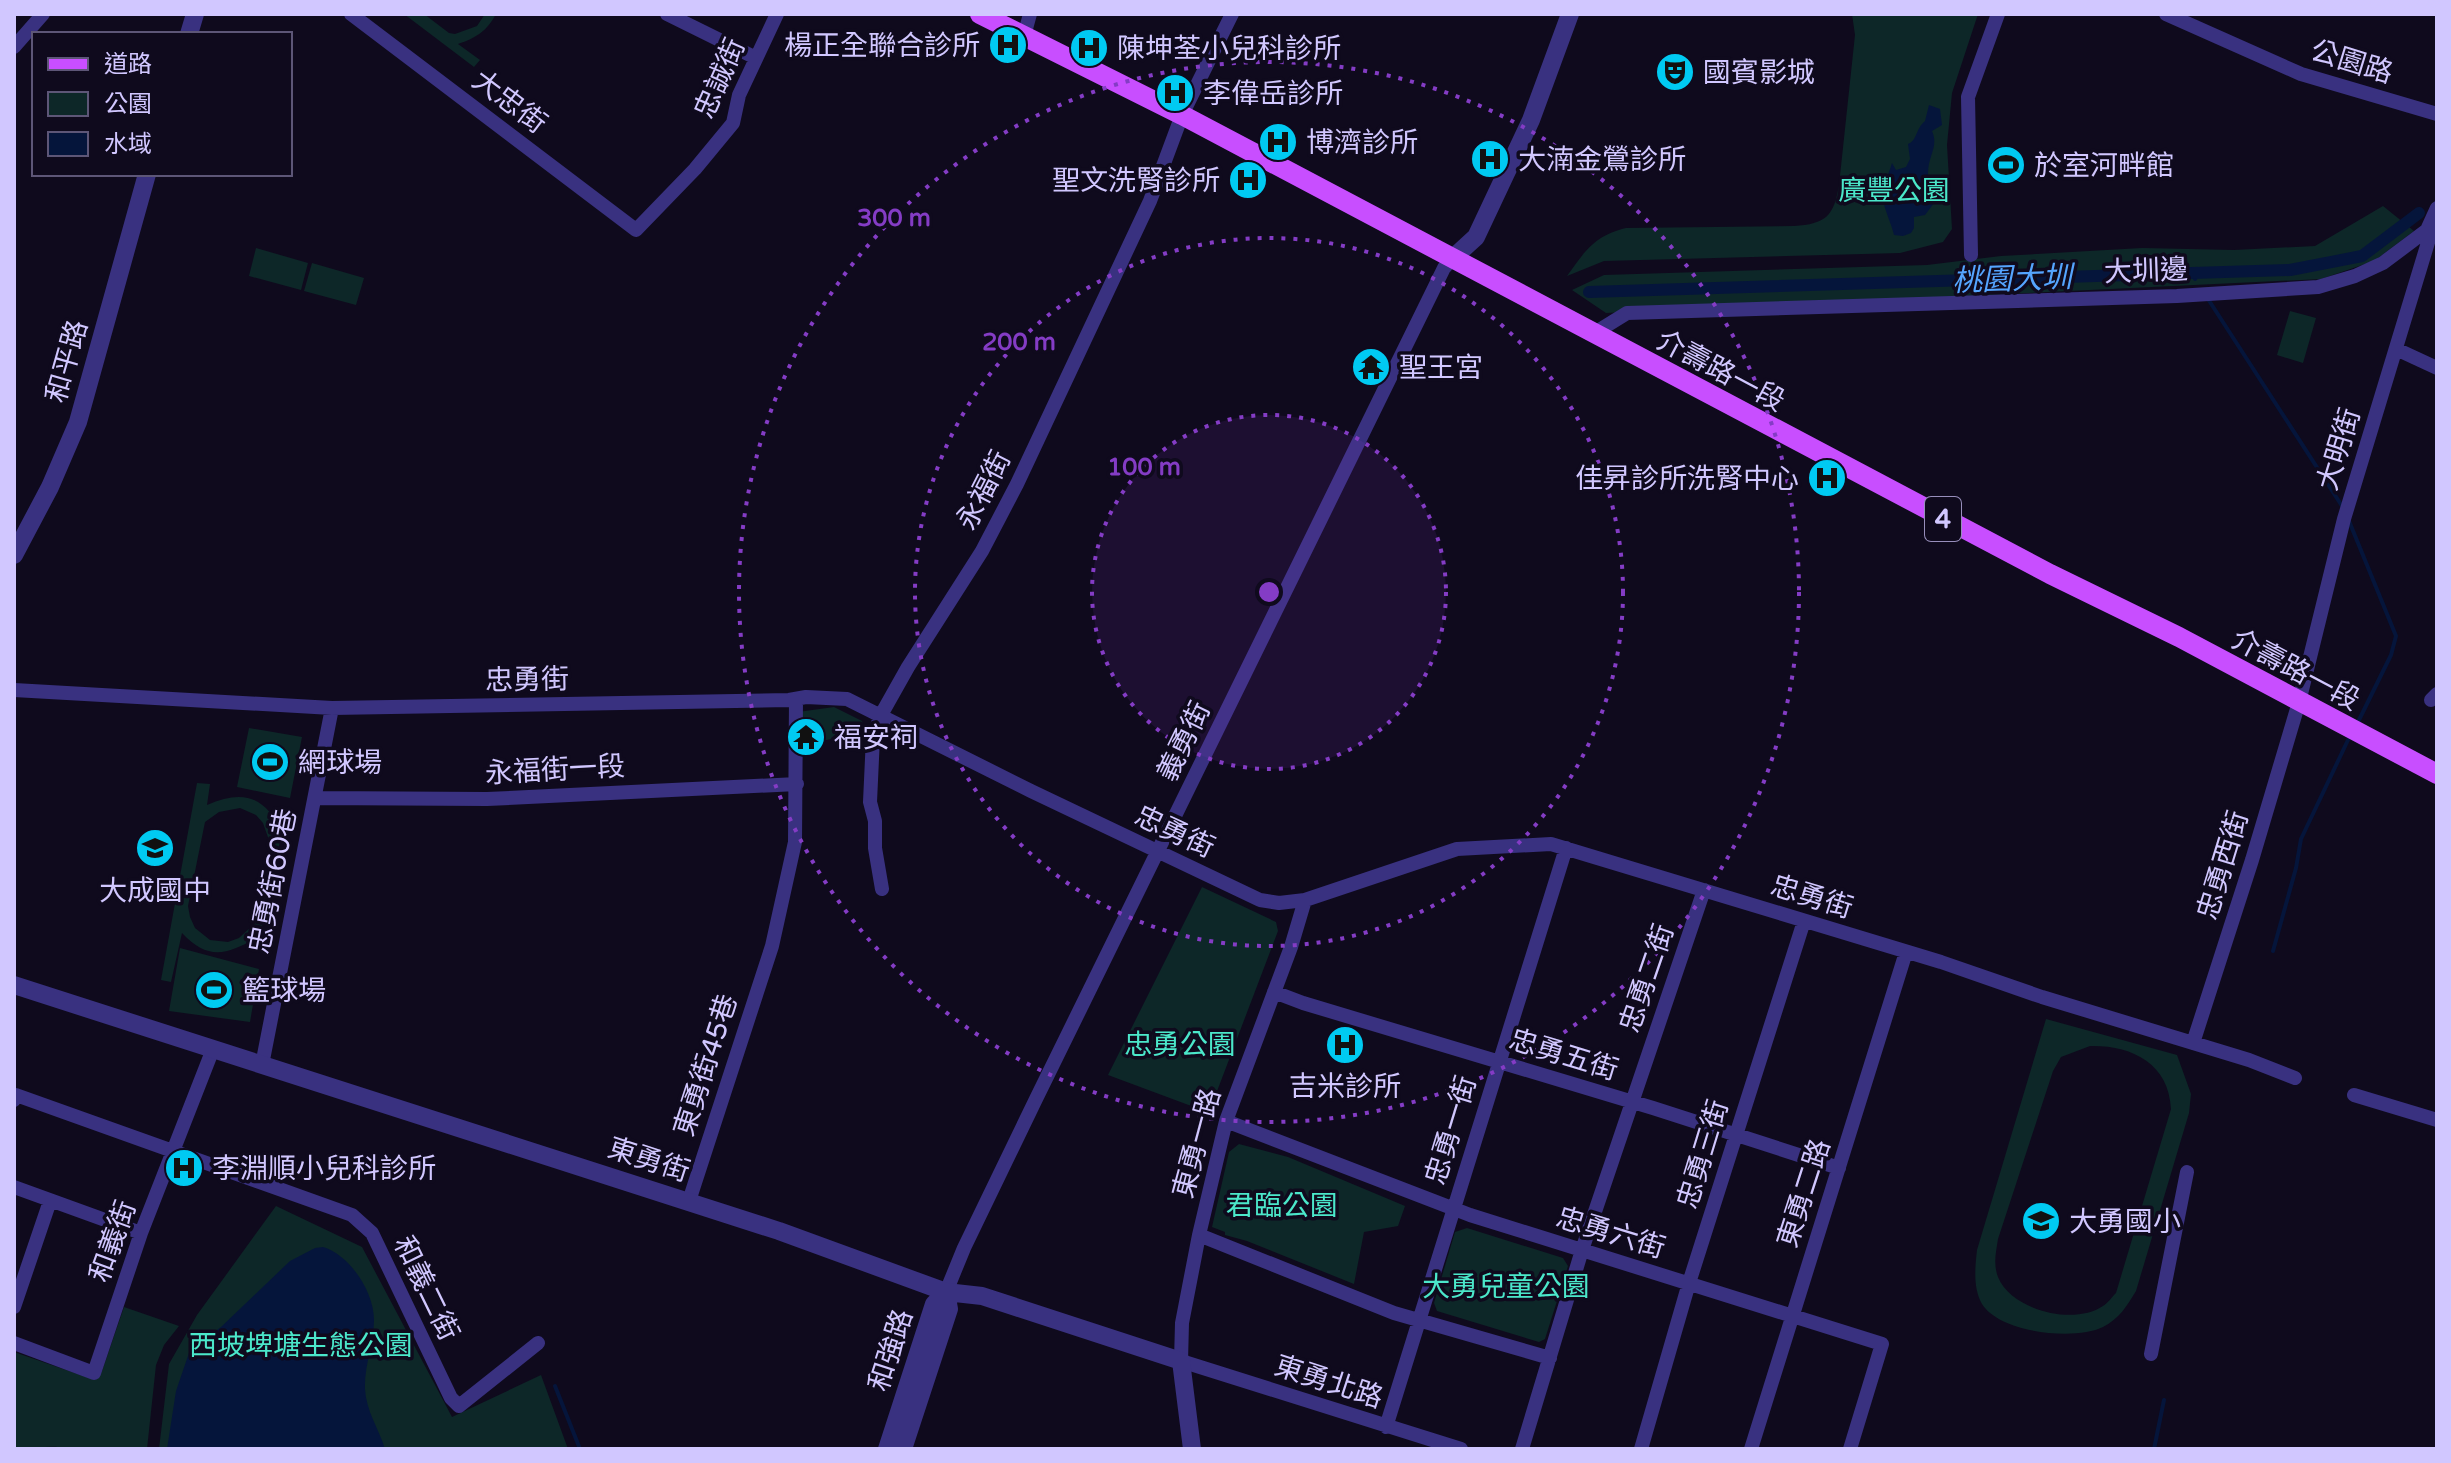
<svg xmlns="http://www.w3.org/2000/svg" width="2451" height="1463" font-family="'Varela Round','Noto Sans TC',sans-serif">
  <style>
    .green { fill: #0d2728; fill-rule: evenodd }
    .water { fill: #05153b }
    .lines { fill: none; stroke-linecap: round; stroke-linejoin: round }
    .stream { stroke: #05153b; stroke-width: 4 }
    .canal { stroke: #05153b; stroke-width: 12 }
    .minor { stroke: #393180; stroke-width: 14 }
    .tertiary { stroke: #393180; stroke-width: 18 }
    .primary { stroke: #c84eff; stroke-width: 20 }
    .ring { fill: none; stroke: #843cc5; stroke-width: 4; stroke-dasharray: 4 8 }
    .labels { text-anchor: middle; stroke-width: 7; stroke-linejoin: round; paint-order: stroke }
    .shield { fill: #0f0a1d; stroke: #978ebb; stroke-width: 2 }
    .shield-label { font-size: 26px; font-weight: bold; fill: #d1c7ff }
    .poi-label { font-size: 28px; fill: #d1c7ff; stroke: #0f0a1d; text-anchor: start }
    .street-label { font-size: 28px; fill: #d1c7ff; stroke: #0f0a1d }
    .park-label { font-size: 28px; fill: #4be7ca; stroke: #0f0a1d }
    .water-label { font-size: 30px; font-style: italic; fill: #55a5ff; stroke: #0f0a1d }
    .centre { fill: #843cc5; stroke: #0f0a1d; stroke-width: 4 }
    .ring-label { font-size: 24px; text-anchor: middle; font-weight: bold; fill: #843cc5; stroke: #0f0a1d; stroke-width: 7; stroke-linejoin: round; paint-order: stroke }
  </style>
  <rect width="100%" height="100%" fill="#0f0a1d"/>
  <!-- green -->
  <path class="green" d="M404 14H424L449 33 455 34 477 26 485 14H496C487 31 476 38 458 44L480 60 474 67Z
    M1852 14H1978L1952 93 1947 145 1952 229 1943 242 1900 253 1604 261 1567 276C1585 251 1594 236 1626 228L1794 226C1826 224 1834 216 1839 185L1855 35Z
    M2383 206 2414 231 2374 261 2321 279 1606 313 1572 290 1604 275 1927 265 2001 256 2142 248 2234 250 2315 246Z
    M256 248 308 263 301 290 249 276Z
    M312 263 364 278 356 305 304 291Z
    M2290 311 2316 318 2303 363 2277 355Z
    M834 707 862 721 866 733 798 745V712Z
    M249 728 302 737 290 798 237 787Z
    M197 783 210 784 207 805C243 789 265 796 282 832L260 936C228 954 209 962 182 933L171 982 161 980ZM240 808 256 815 263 823 270 843 255 923 239 938 228 942 210 940 195 928 190 917 188 906 205 822 219 812Z
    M1202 887 1276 922 1278 931 1211 1107 1202 1110 1108 1075Z
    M180 948 259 969 250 1022 169 1011Z
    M2046 1019 2177 1055 2191 1094 2189 1113 2136 1291C2127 1306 2119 1319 2103 1327 2075 1341 2000 1333 1982 1304 1973 1288 1975 1268 1977 1250ZM2090 1046C2131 1045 2169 1063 2171 1109L2116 1293C2112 1297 2108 1303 2103 1306 2074 1326 2011 1310 1998 1277 1993 1264 1996 1252 1998 1239L2053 1071 2061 1057Z
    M1239 1144 1288 1157 1405 1206 1398 1226 1364 1232 1354 1284 1247 1241 1225 1235V1232L1212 1227 1229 1152Z
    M276 1206 362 1247 452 1417 541 1375 568 1449H159L169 1364 197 1315Z
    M1467 1228 1563 1258 1568 1266 1545 1339 1539 1342 1437 1311 1434 1303 1455 1232Z
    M124 1307 179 1326 164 1345 156 1365 147 1449H67C50 1443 32 1451 14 1448V1352L95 1380 102 1371Z"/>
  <!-- water -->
  <path class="water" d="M1929 105 1940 109 1942 125 1932 131C1939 146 1928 156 1928 173 1928 180 1933 195 1934 203L1925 215 1914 217V228L1911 233 1903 236 1894 235C1892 225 1882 205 1883 196 1883 186 1889 173 1892 163L1896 170 1906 167 1910 159 1908 144C1917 141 1916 128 1925 121Z
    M323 1247C350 1255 374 1292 374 1320 374 1343 364 1366 365 1389 366 1411 379 1429 385 1449H167L176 1391 190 1350 221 1327 290 1261 315 1248Z"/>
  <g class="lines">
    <!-- stream -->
    <path class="stream" d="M2191 273 2195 279
      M2208 299 2342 506
      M2349 521 2396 636 2391 655 2358 722
      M2273 951 2296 868 2301 839 2348 740
      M555 1386 580 1449
      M2154 1449 2164 1400"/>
    <!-- canal -->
    <path class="canal" d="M1589 292 2290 270 2362 256 2419 213"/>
    <!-- minor -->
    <path class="minor" d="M351 14 636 230 695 169 733 123 739 95 777 14
      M667 14 756 58
      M2166 14 2301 74 2437 114
      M1024 36 1030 14
      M14 47 43 14
      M1971 255 1968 97 1998 14
      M1593 334 1627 313 2177 296 2318 287 2355 276 2383 263 2427 230 2437 208
      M2396 349 2437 368
      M14 690 332 708 789 700 806 697 847 699 1031 791 1260 900 1279 903 1305 900 1457 849 1551 844 1941 962 2042 997 2249 1060 2295 1078
      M2431 700 2437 694
      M315 798 487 799 797 784
      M882 889 875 848V821L870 802 873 737 881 715 908 667 982 551 1017 484 1150 201 1182 115 1232 14
      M1305 900 1291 947 1226 1121 1199 1235 1182 1323 1181 1361 1461 1449
      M1274 992 1303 1003 1653 1108 1839 1168
      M2193 1043 2252 860 2299 702 2344 519 2433 226
      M262 1065 332 708
      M2354 1095 2437 1120
      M14 1100 16 1095 352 1215 372 1233 451 1398 459 1406 538 1343
      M1226 1121 1470 1215 1882 1344 1850 1449
      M14 1187 141 1233
      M689 1201 772 946 795 842 796 699
      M1199 1235 1394 1313 1550 1358
      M946 1292 964 1248 1036 1099 1444 268 1452 259
      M14 1307 50 1201
      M14 1343 94 1373 141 1233 213 1049
      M2151 1354 2187 1172
      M1386 1427 1566 848
      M1522 1449 1582 1250 1704 890
      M1641 1449 1689 1283 1804 921
      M1751 1449 1906 952"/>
    <!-- tertiary -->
    <path class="tertiary" d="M189 34 195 14
      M1452 259 1476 237 1531 120 1570 14
      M14 555 50 487 78 422 147 174
      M14 985 779 1231 946 1292 982 1296 1181 1361 1192 1449
      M887 1449 934 1304 946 1292
      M903 1449 949 1309 946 1292"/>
    <!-- primary -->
    <path class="primary" d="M980 14 1182 115 2050 574 2179 637 2437 774"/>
  </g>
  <!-- distance rings -->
  <circle cx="1269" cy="592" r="177" fill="#843cc5" fill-opacity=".12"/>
  <g class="ring">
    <circle cx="1269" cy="592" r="177"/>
    <circle cx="1269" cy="592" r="354"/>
    <circle cx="1269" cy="592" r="530"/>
  </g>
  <!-- icons -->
  <defs>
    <symbol id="hospital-disc" viewBox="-11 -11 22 22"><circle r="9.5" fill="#00caf2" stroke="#0f0a1d"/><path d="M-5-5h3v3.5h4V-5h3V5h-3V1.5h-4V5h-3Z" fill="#111"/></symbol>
    <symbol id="theatre-disc" viewBox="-11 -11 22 22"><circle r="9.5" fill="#00caf2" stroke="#0f0a1d"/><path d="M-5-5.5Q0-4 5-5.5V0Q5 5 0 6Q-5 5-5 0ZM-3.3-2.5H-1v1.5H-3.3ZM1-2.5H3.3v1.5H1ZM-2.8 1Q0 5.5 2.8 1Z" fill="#111"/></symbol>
    <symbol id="stadium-disc" viewBox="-11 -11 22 22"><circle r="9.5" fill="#00caf2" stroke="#0f0a1d"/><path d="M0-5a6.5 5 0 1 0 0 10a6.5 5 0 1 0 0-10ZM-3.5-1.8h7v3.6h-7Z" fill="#111"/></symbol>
    <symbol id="temple-disc" viewBox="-11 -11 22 22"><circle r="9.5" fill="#00caf2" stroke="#0f0a1d"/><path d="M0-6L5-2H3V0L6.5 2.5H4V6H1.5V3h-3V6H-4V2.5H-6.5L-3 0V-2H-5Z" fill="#111"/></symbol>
    <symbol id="school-disc" viewBox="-11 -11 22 22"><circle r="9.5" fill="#00caf2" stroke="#0f0a1d"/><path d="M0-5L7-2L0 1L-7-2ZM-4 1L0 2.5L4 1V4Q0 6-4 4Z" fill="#111"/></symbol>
  </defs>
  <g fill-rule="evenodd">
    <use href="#hospital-disc" x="986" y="23" width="44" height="44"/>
    <use href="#hospital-disc" x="1067" y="26" width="44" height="44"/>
    <use href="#theatre-disc" x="1653" y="50" width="44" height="44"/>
    <use href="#hospital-disc" x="1153" y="71" width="44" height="44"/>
    <use href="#hospital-disc" x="1256" y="120" width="44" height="44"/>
    <use href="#hospital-disc" x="1468" y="137" width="44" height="44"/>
    <use href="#stadium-disc" x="1984" y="143" width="44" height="44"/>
    <use href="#hospital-disc" x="1226" y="158" width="44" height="44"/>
    <use href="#temple-disc" x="1349" y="345" width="44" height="44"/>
    <use href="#hospital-disc" x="1805" y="456" width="44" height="44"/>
    <use href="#temple-disc" x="784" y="715" width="44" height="44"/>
    <use href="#stadium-disc" x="248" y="740" width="44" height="44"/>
    <use href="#school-disc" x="133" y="826" width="44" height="44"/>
    <use href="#stadium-disc" x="192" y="968" width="44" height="44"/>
    <use href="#hospital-disc" x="1323" y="1023" width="44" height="44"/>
    <use href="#hospital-disc" x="162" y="1146" width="44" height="44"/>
    <use href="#school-disc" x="2019" y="1199" width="44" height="44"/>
  </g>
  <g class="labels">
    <!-- shield labels -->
    <rect class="shield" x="1925" y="497" width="36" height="44" rx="6"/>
    <g class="shield-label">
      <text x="1943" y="528">4</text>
    </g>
    <!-- poi labels -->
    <g class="poi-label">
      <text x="980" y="55" text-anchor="end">楊正全聯合診所</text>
      <text x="1117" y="58">陳坤荃小兒科診所</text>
      <text x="1703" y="82">國賓影城</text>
      <text x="1203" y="103">李偉岳診所</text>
      <text x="1306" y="152">博濟診所</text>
      <text x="1518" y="169">大湳金鶯診所</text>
      <text x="2034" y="175">於室河畔館</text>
      <text x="1220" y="190" text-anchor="end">聖文洗腎診所</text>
      <text x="1399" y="377">聖王宮</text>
      <text x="1799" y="488" text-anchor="end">佳昇診所洗腎中心</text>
      <text x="834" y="747">福安祠</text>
      <text x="298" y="772">網球場</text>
      <text x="155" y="900" text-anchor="middle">大成國中</text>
      <text x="242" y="1000">籃球場</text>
      <text x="1345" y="1096" text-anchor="middle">吉米診所</text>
      <text x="212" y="1178">李淵順小兒科診所</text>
      <text x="2069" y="1231">大勇國小</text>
    </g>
    <!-- street labels -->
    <g class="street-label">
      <text transform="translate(2352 61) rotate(17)" y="10">公園路</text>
      <text transform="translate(719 78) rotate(-66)" y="10">忠誠街</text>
      <text transform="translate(510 101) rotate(37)" y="10">大忠街</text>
      <text transform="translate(2146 270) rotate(-2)" y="10">大圳邊</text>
      <text transform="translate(66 361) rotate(-74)" y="10">和平路</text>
      <text transform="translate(1721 370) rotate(28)" y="10">介壽路一段</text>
      <text transform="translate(2338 449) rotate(-73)" y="10">大明街</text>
      <text transform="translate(983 490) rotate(-63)" y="10">永福街</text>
      <text transform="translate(2296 669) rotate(28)" y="10">介壽路一段</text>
      <text transform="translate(527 679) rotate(-1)" y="10">忠勇街</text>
      <text transform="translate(1183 741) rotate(-64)" y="10">義勇街</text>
      <text transform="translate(555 769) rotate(-3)" y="10">永福街一段</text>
      <text transform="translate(1175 831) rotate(25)" y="10">忠勇街</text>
      <text transform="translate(2222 865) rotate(-73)" y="10">忠勇西街</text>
      <text transform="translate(272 881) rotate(-79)" y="10">忠勇街60巷</text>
      <text transform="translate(1812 896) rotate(17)" y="10">忠勇街</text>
      <text transform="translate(1646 978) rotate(-71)" y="10">忠勇二街</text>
      <text transform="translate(1564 1054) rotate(17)" y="10">忠勇五街</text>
      <text transform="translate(705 1065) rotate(-72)" y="10">東勇街45巷</text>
      <text transform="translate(1450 1130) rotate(-73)" y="10">忠勇一街</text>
      <text transform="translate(1196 1143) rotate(-75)" y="10">東勇一路</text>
      <text transform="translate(1702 1154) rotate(-73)" y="10">忠勇三街</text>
      <text transform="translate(649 1159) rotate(18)" y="10">東勇街</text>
      <text transform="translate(1803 1193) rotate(-72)" y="10">東勇二路</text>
      <text transform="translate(1611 1232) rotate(17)" y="10">忠勇六街</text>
      <text transform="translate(112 1241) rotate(-70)" y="10">和義街</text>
      <text transform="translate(427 1288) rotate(64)" y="10">和義二街</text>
      <text transform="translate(890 1350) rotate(-72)" y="10">和強路</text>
      <text transform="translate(1329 1381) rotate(18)" y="10">東勇北路</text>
    </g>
    <!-- park labels -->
    <g class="park-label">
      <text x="1894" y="200">廣豐公園</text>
      <text x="1180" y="1054">忠勇公園</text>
      <text x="1282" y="1215">君臨公園</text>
      <text x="1506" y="1296">大勇兒童公園</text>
      <text x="301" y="1355">西坡埤塘生態公園</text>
    </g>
    <!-- water labels -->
    <g class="water-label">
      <text transform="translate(2012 279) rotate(-2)" y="10">桃園大圳</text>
    </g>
  </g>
  <circle cx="1269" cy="592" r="12" class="centre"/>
  <g class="ring-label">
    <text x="894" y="226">300 m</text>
    <text x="1019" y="350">200 m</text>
    <text x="1144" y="475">100 m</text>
  </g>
  <!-- border -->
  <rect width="2451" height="1463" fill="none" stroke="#d1c7ff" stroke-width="32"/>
  <!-- legend -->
  <rect x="32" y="32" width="260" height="144" fill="#0f0a1d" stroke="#5d5677" stroke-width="2"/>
  <rect x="48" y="58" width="40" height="12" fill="#c84eff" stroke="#5d5677" stroke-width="2"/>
  <text x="104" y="72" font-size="24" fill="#d1c7ff">道路</text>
  <rect x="48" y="92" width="40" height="24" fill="#0d2728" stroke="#5d5677" stroke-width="2"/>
  <text x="104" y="112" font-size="24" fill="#d1c7ff">公園</text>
  <rect x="48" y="132" width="40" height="24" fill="#05153b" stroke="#5d5677" stroke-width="2"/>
  <text x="104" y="152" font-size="24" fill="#d1c7ff">水域</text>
</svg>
